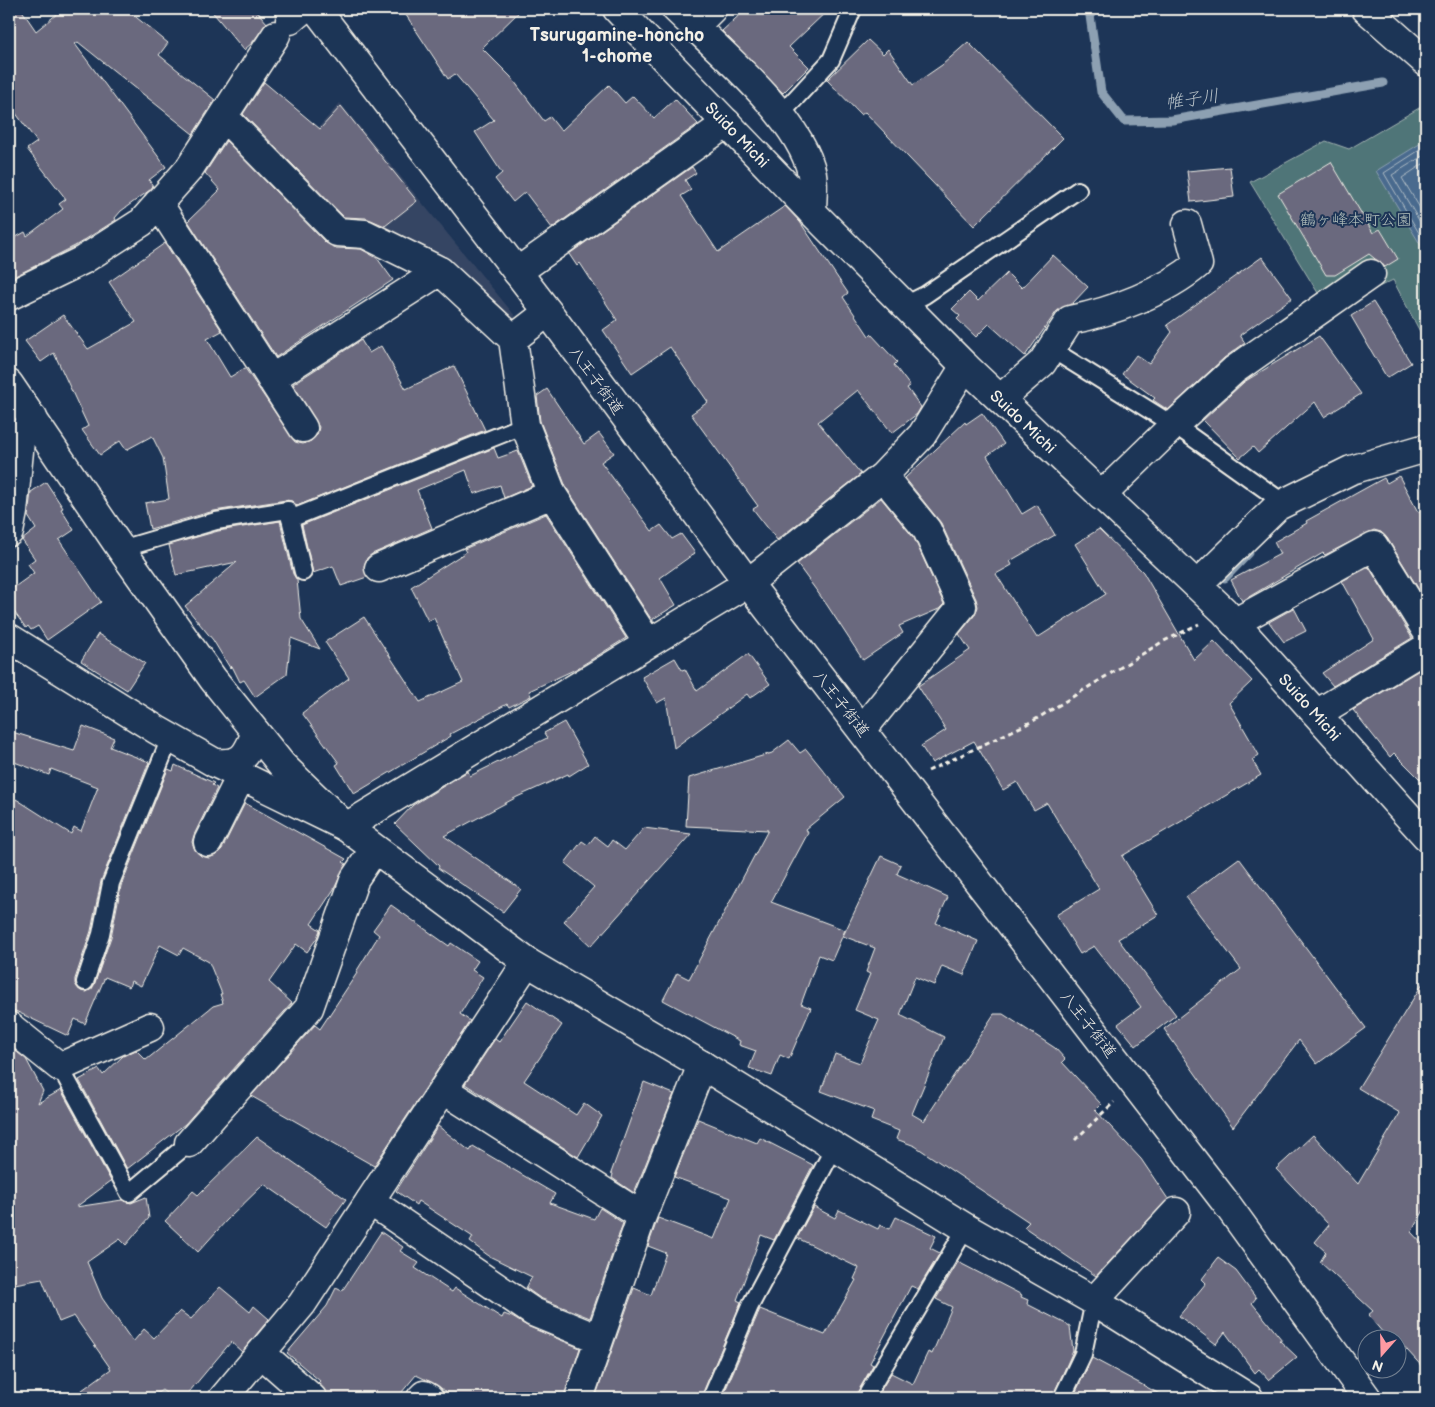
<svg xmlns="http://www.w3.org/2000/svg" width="1435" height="1407" font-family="'Balsamiq Sans','Klee One',sans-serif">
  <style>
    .built { fill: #344563 }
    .green { fill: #4f7578; stroke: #a2b3b0 }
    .water { fill: #486a8e; stroke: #8da0b2 }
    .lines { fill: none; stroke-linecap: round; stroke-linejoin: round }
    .shore { stroke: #afbbc4; stroke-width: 1 }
    .stream { stroke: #8da0b2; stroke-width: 9 }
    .building { fill: #6a697e; stroke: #f4f1e8 }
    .lane-casing { stroke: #f4f1e8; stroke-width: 20 }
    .street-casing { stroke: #f4f1e8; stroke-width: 31 }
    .secondary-casing { stroke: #f4f1e8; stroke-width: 31 }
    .highway-casing { stroke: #f4f1e8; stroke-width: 31 }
    .path { stroke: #f4f1e8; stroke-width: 3; stroke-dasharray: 5 4; stroke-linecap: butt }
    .lane { stroke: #1d3557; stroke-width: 16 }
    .street { stroke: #1d3557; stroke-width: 28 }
    .secondary { stroke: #1d3557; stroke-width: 28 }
    .highway { stroke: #1d3557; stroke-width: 28 }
    .labels { text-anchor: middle; stroke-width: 4; stroke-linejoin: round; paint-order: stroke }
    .street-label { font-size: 16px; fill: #f4f1e8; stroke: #1d3557 }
    .park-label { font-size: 16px; fill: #b2bfbb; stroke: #1d3557 }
    .neighbourhood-label { font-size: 18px; font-weight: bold; fill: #f4f1e8; stroke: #1d3557 }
    .water-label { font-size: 18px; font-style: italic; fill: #b8c2c8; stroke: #1d3557 }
  </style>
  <rect width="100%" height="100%" fill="#1d3557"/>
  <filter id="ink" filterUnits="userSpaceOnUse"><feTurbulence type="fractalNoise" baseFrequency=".02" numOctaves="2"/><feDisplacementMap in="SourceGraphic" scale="10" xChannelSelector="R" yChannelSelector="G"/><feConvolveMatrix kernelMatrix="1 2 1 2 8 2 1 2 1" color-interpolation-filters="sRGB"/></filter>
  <g filter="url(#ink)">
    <!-- built -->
    <path class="built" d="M340 103 516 317 507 324 339 227 282 169Z"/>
    <!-- green -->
    <path class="green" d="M1426 104V343L1393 280 1329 311 1250 182 1326 141 1349 149Z"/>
    <!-- water -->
    <path class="water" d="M1426 140V254L1376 171Z"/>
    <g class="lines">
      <!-- shore -->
      <path class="shore" d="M1426 146 1384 173 1426 245
        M1426 154 1392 175 1426 232
        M1426 162 1402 178 1426 218"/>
      <!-- stream -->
      <path class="stream" d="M1089 9 1101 92 1124 121 1172 120 1383 83
        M1225 578 1249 553"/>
    </g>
    <!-- building -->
    <path class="building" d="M9 9H21L36 31 63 9H126L168 43 159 55 215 100 193 134 78 42 75 44 166 167 149 180 153 186 150 190 121 211 115 218 116 220 75 246 9 279V241L25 232 27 236 63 209 59 204 66 199 27 149 37 142 9 104Z
      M210 9H255L267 23 252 43 244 50Z
      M402 9H522L482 48 511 77 544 121 550 117 561 131 609 85 625 103 633 96 654 118 675 99 698 124 552 228 525 192 513 202 495 179 502 173 475 132 494 120 455 74 448 79Z
      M746 9H829L789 47 809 67 783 93 722 31Z
      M868 40 883 54 888 49 913 85 942 65 968 42 1063 138 974 226 865 112 861 115 827 80Z
      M264 82 320 129 341 106 417 201 385 226 366 218 344 217 243 114Z
      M226 141 326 243 336 248 361 249 377 258 393 280 276 357 188 221 220 190 205 173Z
      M1331 162 1373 233 1380 229 1398 259 1385 267 1369 254 1335 275H1326L1278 194Z
      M692 167 696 173 685 180 691 190 681 196 718 252 785 206 800 222 848 293 843 297 869 336 871 334 897 362 894 365 910 386 907 388 921 407 917 414 892 433 858 390 818 422 861 474 777 540 753 509 758 506 691 414 708 402 670 347 632 373 603 330 617 320 580 263 577 266 569 254Z
      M1230 167 1234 197 1191 202 1187 171Z
      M165 243 222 331 207 339 230 377 245 368 295 442 303 444 311 441 317 435 319 427 293 384 361 340 369 353 381 346 406 389 454 366 485 430 297 506 292 501 286 500 214 511 150 529 145 503 169 499 163 458 152 436 126 450 120 441 100 455 82 430 88 426 54 353 41 362 25 341 63 315 88 349 136 322 109 282Z
      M1053 255 1088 287 1072 304 1057 311 1025 356 989 324 976 337 957 319 960 316 952 309 969 292 978 301 1007 273 1022 288Z
      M1262 257 1292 298 1240 335 1245 343 1224 358 1168 410 1153 400 1155 398 1122 374 1136 355 1149 364 1172 332 1167 325Z
      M1373 302 1411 363 1387 378 1351 316Z
      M1319 336 1361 394 1324 417 1315 402 1258 453 1253 447 1240 458 1203 420 1244 382Z
      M547 389 584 444 599 433 614 453 601 462 652 531 661 525 672 539 681 534 695 553 660 578 676 605 653 619V622L566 487 540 421 537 396Z
      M982 413 1004 444 987 456 1022 514 1037 505 1055 535 1010 561 1012 565 996 574 1037 638 1106 594 1075 544 1099 529 1143 572 1194 660 1214 641 1252 681 1229 703 1259 755 1252 760 1261 775 1122 856 1158 915 1118 939 1176 1015 1136 1046 1118 1024 1141 1007 1094 946 1080 954 1056 915 1099 889 1047 803 1034 810 1017 782 1003 790 974 741 932 763 921 746 946 730 918 686 970 650 959 634 974 616 978 607 976 599 941 523 905 478 965 422 966 424Z
      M494 448 498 458 518 451 532 486 504 498 500 485 474 494 466 470 417 490 432 528 372 554 367 558 364 566 367 577 341 586 333 566 313 573 302 525Z
      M1399 476 1418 512 1426 508V601L1387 538 1381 532 1374 530 1325 555 1323 553 1242 601 1231 580 1280 554 1274 542 1307 523 1306 521 1384 478 1387 483Z
      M46 482 63 508 61 509 74 530 59 540 101 602 47 640 38 626 31 630 28 626 26 628 9 605V591L34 573 28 564 35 559 22 540 36 529 28 516 31 492Z
      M881 498 914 538 944 604 939 609 899 626 903 633 863 660 827 605 797 564Z
      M546 514 626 638 576 669 529 691 531 696 509 707 507 704 450 734 451 736 354 794 336 765 339 763 302 713 349 678 325 642 364 617 420 702 463 682 434 618 428 621 411 587 466 552 464 549Z
      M280 521 293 574 297 580 301 619 320 649 291 638 287 674 255 697 244 680 240 682 232 666 230 668 213 640 185 606 237 562 176 575 169 545 218 531Z
      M1369 567 1412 638 1333 686 1322 673 1374 639 1342 581Z
      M1294 608 1306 631 1284 642 1269 622Z
      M98 634 145 663 127 690 81 661Z
      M748 654 770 684 750 698 747 694 674 748 666 698 657 703 642 677 675 658 682 670 685 669 697 691Z
      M1426 666V785L1394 753 1390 757 1353 710Z
      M564 722 588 764 569 776 568 774 517 797 444 836 521 889 503 912 438 868 439 866 395 824 413 805 468 771 470 776 547 738 544 733Z
      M83 726 114 738 110 747 149 762 101 881 91 931 75 979V984L81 991 87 992 94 985 111 937 121 886 168 769 173 771 175 765 214 783 212 785 217 788 194 835 192 842 195 850 201 856 209 858 216 855 222 849 245 803 346 859 343 862 346 864 334 889 311 924 320 930 317 938 307 952 296 944 269 982 292 1003 185 1124 127 1169 79 1080 99 1069 103 1075 123 1056 136 1050 146 1060 213 1006 223 1003 220 994H222L209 962 183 948 179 955 160 945 141 986 131 981 129 987 105 977 85 1024 75 1019 68 1036 9 1008V811L16 799 71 834 74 827 81 831 98 787 51 769 49 775 9 760V731L74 751Z
      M789 740 800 753 806 749 845 797 806 829 808 833 771 902 845 930 832 960 819 955 801 1004 811 1008 789 1059 780 1055 772 1076 749 1068 756 1051 739 1045 740 1041 663 1000 677 973 689 979 768 830 686 826 689 778 772 753Z
      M644 828 691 834 591 946 564 921 594 887 565 863 582 841 588 845 595 836 608 846 612 840 625 850Z
      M881 856 901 865 897 874 948 897 936 923 978 941 964 975 942 966 934 985 915 977 900 1015 944 1037 912 1114 924 1121 994 1014H1003L1055 1048 1065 1059 1062 1062 1101 1104 1095 1110 1141 1159 1168 1199 1096 1276 1024 1227 1029 1222 915 1146 896 1139 899 1131 871 1120 874 1111 821 1091 835 1054 860 1063 879 1020 855 1010 870 974 866 972 875 948 843 936Z
      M1239 858 1366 1028 1317 1064 1299 1040 1233 1127 1164 1029 1241 969 1186 897Z
      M391 905 449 946 451 943 478 961 472 970 483 977 460 1014 470 1021 374 1166 251 1096 315 1025 320 1029 357 973 356 972 379 935 373 930Z
      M1426 978V1207L1411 1232 1426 1248V1371L1398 1340H1389L1368 1315 1373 1311 1320 1262 1326 1252 1315 1242 1329 1225 1276 1169 1313 1135 1358 1184 1400 1113 1358 1088Z
      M527 1001 562 1025 524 1081 576 1115 584 1103 602 1116 578 1157 465 1084 495 1039 499 1042Z
      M9 1046 26 1059 43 1091 38 1103 61 1090 111 1181 76 1207 122 1200 131 1203 146 1197 149 1218 126 1245 120 1239 87 1262 102 1298 133 1342 144 1329 154 1338 180 1311 191 1319 220 1287 250 1312 254 1306 269 1319 242 1352 231 1342 184 1398H172L162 1390 150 1398H71L111 1369 74 1316 59 1322 42 1279 9 1285Z
      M644 1082 674 1094 634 1193 612 1178 613 1174 611 1173Z
      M698 1119 757 1143 760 1138 813 1165 774 1240 761 1235 737 1300 741 1302 701 1398H595L634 1288 651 1295 666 1253 648 1246 658 1218 714 1239 731 1198 674 1177Z
      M438 1126 470 1151 473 1146 555 1194 550 1203 594 1219 600 1208 623 1223 590 1318 540 1298 526 1288 532 1277 489 1256 470 1242 473 1237 418 1201 416 1205 396 1191Z
      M257 1137 346 1199 326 1227 264 1184 226 1221 198 1252 165 1221 193 1191 198 1195Z
      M814 1207 835 1218 839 1210 878 1229 880 1225 890 1229 896 1217 936 1236 930 1248 940 1253 918 1289 911 1286 870 1363 873 1365 855 1398H722L760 1309 825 1335 856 1280 854 1279 859 1268 797 1238Z
      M381 1232 403 1247 400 1251 419 1263 415 1268 452 1292 455 1288 502 1318 504 1314 512 1317 527 1326 580 1348 564 1398H454L437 1385 416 1375 397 1398H330L327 1396 318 1383 320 1381 287 1353 327 1306 336 1288 342 1291Z
      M1218 1258 1236 1271 1256 1298 1252 1303 1282 1340H1279L1297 1357 1269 1380 1259 1369 1255 1373 1225 1332 1216 1344 1179 1316 1206 1283 1202 1279Z
      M958 1262 1022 1295 1021 1297 1028 1300 1027 1304 1070 1326 1073 1351 1052 1398H876L891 1373 913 1384 928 1352 932 1354 952 1307 936 1299Z
      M1092 1358 1167 1398H1073Z"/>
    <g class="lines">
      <defs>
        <path id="lane" d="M781 114 831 60 853 9
          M905 305 925 295 1078 190
          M1051 349 1186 433 1284 503
          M290 519 525 425
          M121 549 216 521 288 510 303 572
          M85 982 101 934 111 883 170 738
          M60 1067 129 1193 189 1143
          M711 1398 750 1306 835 1146
          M865 1398 966 1228
          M1062 1398 1083 1354 1094 1301"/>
        <path id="street" d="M676 9C717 49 801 118 812 174 814 186 812 200 812 212
          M1366 9 1426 62
          M290 20 303 9
          M694 27 712 9
          M224 117 337 232 365 234 440 271 513 339
          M158 203 303 428
          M517 272 727 123
          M9 296 83 260 142 222 189 169 276 35
          M548 312 513 339 525 425 552 494 648 643
          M271 379 440 271
          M1000 399 1042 363 1070 320C1112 312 1165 292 1198 264L1187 224
          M1101 496 1174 425 1234 370 1371 274
          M9 532 13 512 20 441 33 418
          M379 568 552 494
          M1197 585 1278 506 1351 470 1426 448
          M1234 623 1374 546 1426 630
          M9 638 157 730 215 763 346 827 748 583 883 476 922 435 965 366
          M1318 713 1426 648
          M862 730 962 606 927 530 883 476
          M215 763C242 765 246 757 256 733
          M208 842 241 776
          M9 1026 60 1067 150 1027
          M444 1090 642 1216
          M189 1143 309 1008 355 878 374 850
          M370 1201 533 1312 599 1339
          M1094 1301 1176 1212
          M262 1354 312 1398
          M421 1398 424 1395 429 1398
          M579 1398 642 1216 702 1065"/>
        <g id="secondary">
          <path id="s1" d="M617 9 812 212 965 366 1224 611 1426 836"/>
          <path d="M9 384 121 549 213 679 282 765 346 827 527 962 702 1065 966 1228 1094 1301 1249 1398"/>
          <path d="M223 1398 302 1304 527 962"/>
        </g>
        <path id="highway" d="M316 9 548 312 748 583 1226 1203 1367 1398"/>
      </defs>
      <!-- lane casing -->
      <use href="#lane" class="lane-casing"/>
      <!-- street casing -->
      <use href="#street" class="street-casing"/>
      <!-- secondary casing -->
      <use href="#secondary" class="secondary-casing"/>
      <!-- highway casing -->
      <use href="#highway" class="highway-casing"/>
      <!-- path -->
      <path class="path" d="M928 771 1033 721 1162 642 1199 624
        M1075 1140 1114 1102"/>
      <!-- lane -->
      <use href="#lane" class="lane"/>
      <!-- street -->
      <use href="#street" class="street"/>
      <!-- secondary -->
      <use href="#secondary" class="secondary"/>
      <!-- highway -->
      <use href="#highway" class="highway"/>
    </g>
  </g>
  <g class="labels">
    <!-- street labels -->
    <g class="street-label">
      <text dy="6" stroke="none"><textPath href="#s1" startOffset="174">Suido Michi</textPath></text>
      <text transform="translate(597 380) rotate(54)" y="6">八王子街道</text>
      <text dy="6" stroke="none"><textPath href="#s1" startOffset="579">Suido Michi</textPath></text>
      <text transform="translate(842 703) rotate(52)" y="6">八王子街道</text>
      <text dy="6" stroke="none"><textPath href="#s1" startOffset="984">Suido Michi</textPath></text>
      <text transform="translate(1089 1024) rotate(52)" y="6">八王子街道</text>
    </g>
    <!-- park labels -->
    <g class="park-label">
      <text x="1356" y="225">鶴ヶ峰本町公園</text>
    </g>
    <!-- neighbourhood labels -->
    <g class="neighbourhood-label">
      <text x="617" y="41">Tsurugamine-honcho<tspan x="617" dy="21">1-chome</tspan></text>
    </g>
    <!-- water labels -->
    <g class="water-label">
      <text transform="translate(1192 99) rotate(-8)" y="6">帷子川</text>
    </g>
  </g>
  <!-- margin -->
  <rect width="1435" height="1407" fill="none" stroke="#1d3557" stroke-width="30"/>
  <rect x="15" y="15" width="1405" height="1377" fill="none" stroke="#f4f1e8" stroke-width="2" filter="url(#ink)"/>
  <!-- north arrow -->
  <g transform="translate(1382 1354) rotate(200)"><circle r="24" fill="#1d3557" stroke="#738091"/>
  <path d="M0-4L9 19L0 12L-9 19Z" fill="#ff9aa2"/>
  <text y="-8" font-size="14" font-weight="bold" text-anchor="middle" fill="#f4f1e8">N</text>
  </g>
</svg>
